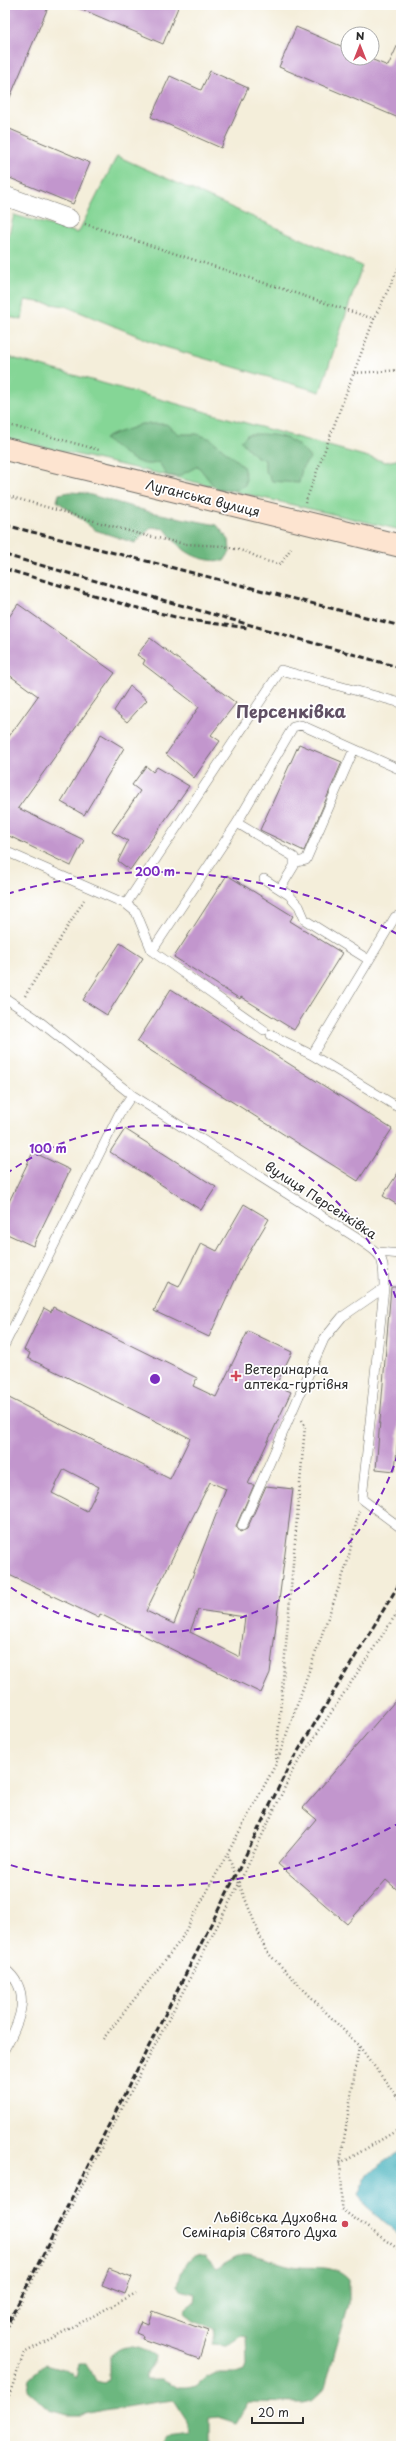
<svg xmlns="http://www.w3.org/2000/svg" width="406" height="2451" font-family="'Playpen Sans',sans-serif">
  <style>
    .green { fill: #85d696; stroke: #588060 }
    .forest { fill: #6cb77f; stroke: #4c7155 }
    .water { fill: #3eaeba; stroke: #346c72 }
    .building { fill: #c296cd; fill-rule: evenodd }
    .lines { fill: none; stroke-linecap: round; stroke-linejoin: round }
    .lane-casing { stroke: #716f68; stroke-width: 10 }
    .street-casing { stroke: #716f68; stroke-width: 20 }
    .secondary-casing { stroke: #716f68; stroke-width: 24 }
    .path { stroke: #716f68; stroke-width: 2.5; stroke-dasharray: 1 3; stroke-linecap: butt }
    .lane { stroke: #fff; stroke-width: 9 }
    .street { stroke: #fff; stroke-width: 19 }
    .secondary { stroke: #fde4d0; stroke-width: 22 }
    .rail { stroke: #2b2b2b; stroke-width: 3; stroke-dasharray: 6 3; stroke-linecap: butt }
    .ring { fill: none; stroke: #7b2cbf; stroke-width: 2; stroke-dasharray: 7 5 }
    .poi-dot { fill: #d1495b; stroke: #fff; stroke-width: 1.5 }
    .labels { text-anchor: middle; stroke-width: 3.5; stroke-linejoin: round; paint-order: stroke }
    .street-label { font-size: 13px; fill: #2b2b2b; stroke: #fff }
    .poi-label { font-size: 13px; fill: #2b2b2b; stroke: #fff; text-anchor: start }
    .district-label { font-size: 17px; font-weight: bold; fill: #605064; stroke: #fff }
    .centre { fill: #7b2cbf; stroke: #fff; stroke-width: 2 }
    .ring-label { font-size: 12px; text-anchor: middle; font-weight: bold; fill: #7b2cbf; stroke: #fff; stroke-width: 3.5; stroke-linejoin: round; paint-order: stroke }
  </style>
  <rect width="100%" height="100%" fill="#fff"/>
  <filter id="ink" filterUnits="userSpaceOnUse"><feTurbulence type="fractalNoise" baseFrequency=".025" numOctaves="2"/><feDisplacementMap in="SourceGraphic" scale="8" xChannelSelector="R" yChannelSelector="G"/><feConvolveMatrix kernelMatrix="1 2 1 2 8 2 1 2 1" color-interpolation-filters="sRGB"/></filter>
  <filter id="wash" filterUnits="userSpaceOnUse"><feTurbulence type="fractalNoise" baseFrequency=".012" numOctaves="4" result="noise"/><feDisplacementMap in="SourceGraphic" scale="16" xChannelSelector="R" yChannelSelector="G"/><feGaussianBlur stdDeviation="0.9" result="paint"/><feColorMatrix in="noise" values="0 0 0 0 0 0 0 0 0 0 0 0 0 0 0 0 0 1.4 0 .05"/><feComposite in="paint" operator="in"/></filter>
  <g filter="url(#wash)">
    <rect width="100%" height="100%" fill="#f4eeda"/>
    <!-- green -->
    <path class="green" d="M117 156 362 266 320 392 165 347 65 306 25 300 22 320 5 316V249L14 215 78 233Z
      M5 356 386 462 401 459V530L5 438Z"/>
    <!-- forest -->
    <path class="forest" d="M141 424H166L179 434H197L211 439 243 466 246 477 245 485 236 490 216 489 198 466 179 476H167L159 462C139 471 122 450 104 439 116 431 128 431 141 424Z
      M248 434C275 434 292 434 310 458L302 468 299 483 272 481 265 470V460L255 456 241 441Z
      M70 492 84 493 150 512 217 525 229 540 230 552 224 561C194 561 181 551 165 529L152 527 135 543 95 530 57 501 59 494Z
      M247 2254C263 2256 277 2263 292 2266 313 2270 332 2262 349 2280V2303L325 2387 321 2393 312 2401 303 2403 249 2402 236 2423 218 2417 209 2418V2446H161L167 2438 191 2435 188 2423 173 2400 103 2410 81 2415H68L50 2410 28 2391 30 2378 46 2364 64 2369 76 2377 79 2363H87L96 2381 104 2383 109 2379V2358C122 2341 139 2346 155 2356L154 2362 146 2373V2379H161L179 2388H189L197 2386 206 2378 216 2373H237L245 2370 247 2365 246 2336 241 2335 226 2345 212 2344 215 2335 214 2328 194 2320 185 2313 186 2309 194 2303 195 2294 181 2290 178 2285C181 2272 188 2249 205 2257L216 2269 239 2256Z"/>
    <!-- water -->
    <path class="water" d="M401 2151V2237L365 2206 358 2194 367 2174Z"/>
    <g id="blocks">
      <!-- building -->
      <path class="building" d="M5 5H49L5 109Z
        M72 5H179L163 44Z
        M296 27 348 49V58H368L388 66 401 38V119L279 67Z
        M210 71 248 88 221 148 151 117 170 76 201 90Z
        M5 127 90 163 73 204 5 176Z
        M18 604 115 673 18 808 84 840 71 866 5 834V742L38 696 5 672V623Z
        M150 638 236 703 211 735 220 741 194 778 166 754 199 707 143 664 145 660 137 655Z
        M130 686 147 700 127 722 114 711Z
        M101 734 124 748 84 815 61 802Z
        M299 744 342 762 304 851 260 830Z
        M146 766 153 772 157 767 189 786 130 870 118 861 128 841 112 832 140 791 132 785Z
        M227 875 293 916 290 921 342 953 294 1030 241 997 240 999 174 957Z
        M120 943 143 958 107 1015 83 1000Z
        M171 989 392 1129 358 1181 137 1042Z
        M125 1129 216 1187 201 1210 110 1152Z
        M33 1152 70 1170 33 1246 5 1233V1210Z
        M401 1168V1207L383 1196Z
        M244 1204 269 1219 243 1263 209 1337 154 1311 168 1282 179 1287 201 1243 217 1251Z
        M391 1287H401V1401L395 1471 376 1469Z
        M53 1307 197 1378 193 1386 216 1397 248 1331 292 1352 276 1385 291 1392 248 1484 254 1485 236 1526 240 1532 247 1529 266 1486 293 1489 270 1673 261 1693 100 1614 99 1618 5 1573V1396L170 1479 190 1438 28 1358 30 1353 24 1350 44 1308 51 1312ZM64 1469 99 1487 87 1511 52 1493ZM210 1482 226 1489 174 1624 146 1611ZM198 1610 245 1617 240 1657 190 1632Z
        M401 1694V1893L386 1880 347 1924 278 1864 316 1819 303 1808Z
        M109 2268 132 2277 125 2294 102 2285Z
        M152 2311 208 2331 199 2359 142 2339 143 2336 136 2333 141 2321 148 2324Z"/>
    </g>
  </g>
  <g filter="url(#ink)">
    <use href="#blocks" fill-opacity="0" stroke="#716f68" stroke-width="1"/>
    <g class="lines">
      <defs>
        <path id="lane" d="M237 823 294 857V866L280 889
          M5 851 126 904 136 912 152 951 264 1030
          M296 862 306 860 354 749
          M264 879 289 895 299 906 305 920 369 960
          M126 904 281 670 401 703
          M152 951 237 823 293 727 301 725 401 770
          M5 998 34 1017 132 1095 355 1237C383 1256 384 1254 384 1288L362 1499 401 1528
          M271 1035 312 1055 401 1109
          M312 1055 395 917 401 915
          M378 1252 401 1254
          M5 1344 119 1114 132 1095
          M242 1526 324 1339 342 1317 384 1288
          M5 1969C33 1991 20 2022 5 2048"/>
        <path id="street" d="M5 196 69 219"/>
        <path id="secondary" d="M5 449 401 546"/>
      </defs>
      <!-- lane casing -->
      <use href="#lane" class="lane-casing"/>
      <!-- street casing -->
      <use href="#street" class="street-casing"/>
      <!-- secondary casing -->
      <use href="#secondary" class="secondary-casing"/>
      <!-- path -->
      <path class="path" d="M85 224 374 319
        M354 373 401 370
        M5 424 99 450
        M5 495 139 534 185 544 223 546 247 552 265 561 281 564 291 548
        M305 503 374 319 401 263
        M25 996 84 900
        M276 1759 305 1426 302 1420
        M228 1856 266 1951 359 2046 401 2102
        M103 2039 180 1941 276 1764 347 1564 359 1511
        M359 2047 340 2164 342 2190 341 2209 401 2251
        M340 2164 401 2128
        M5 2333 239 1884 293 1770 401 1607
        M5 2407 24 2353 136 2293"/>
      <!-- lane -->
      <use href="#lane" class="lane"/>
      <!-- street -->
      <use href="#street" class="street"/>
      <!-- secondary -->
      <use href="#secondary" class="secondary"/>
      <!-- rail -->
      <path class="rail" d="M5 525 401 626
        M5 555 401 668
        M5 569 130 606 188 620 248 628
        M5 2329 235 1877 289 1766 401 1581"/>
    </g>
  </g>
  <!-- distance rings -->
  <g class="ring">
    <path d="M401 1443A254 254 0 0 1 6 1584M6 1174A254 254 0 0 1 401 1315"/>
    <path d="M401 1822A507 507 0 0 1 7 1864M7 894A507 507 0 0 1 401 936"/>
  </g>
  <!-- markers -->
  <g class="poi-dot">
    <path d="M234 1370h4v4h4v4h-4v4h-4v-4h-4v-4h4z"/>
    <circle cx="345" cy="2224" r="4"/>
  </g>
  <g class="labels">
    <!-- street labels -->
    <g class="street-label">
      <text transform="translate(203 498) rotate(14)" y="5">Луганська вулиця</text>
      <text transform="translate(321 1200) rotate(33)" y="5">вулиця Персенківка</text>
    </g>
    <!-- poi labels -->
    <g class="poi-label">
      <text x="244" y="1374">Ветеринарна<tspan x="244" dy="15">аптека-гуртівня</tspan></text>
      <text x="337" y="2222" text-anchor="end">Львівська Духовна<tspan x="337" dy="15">Семінарія Святого Духа</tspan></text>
    </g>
    <!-- district labels -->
    <g class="district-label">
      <text x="291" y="718">Персенківка</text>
    </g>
  </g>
  <circle cx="155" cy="1379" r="6" class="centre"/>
  <g class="ring-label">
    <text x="155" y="876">200 m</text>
    <text x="48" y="1153">100 m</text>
  </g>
  <!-- margin -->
  <rect width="406" height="2451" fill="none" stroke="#fff" stroke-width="20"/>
  <!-- north arrow -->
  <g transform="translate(360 46)"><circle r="19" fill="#ffffff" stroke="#aaaaaa"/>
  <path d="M0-3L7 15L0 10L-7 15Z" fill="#d1495b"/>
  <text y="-6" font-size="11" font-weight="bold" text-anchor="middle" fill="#2b2b2b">N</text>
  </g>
  <!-- scale -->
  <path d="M252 2417v6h51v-6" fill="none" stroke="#2b2b2b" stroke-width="2"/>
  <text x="258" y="2417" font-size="12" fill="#2b2b2b" stroke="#ffffff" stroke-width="3" paint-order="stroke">20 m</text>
</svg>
